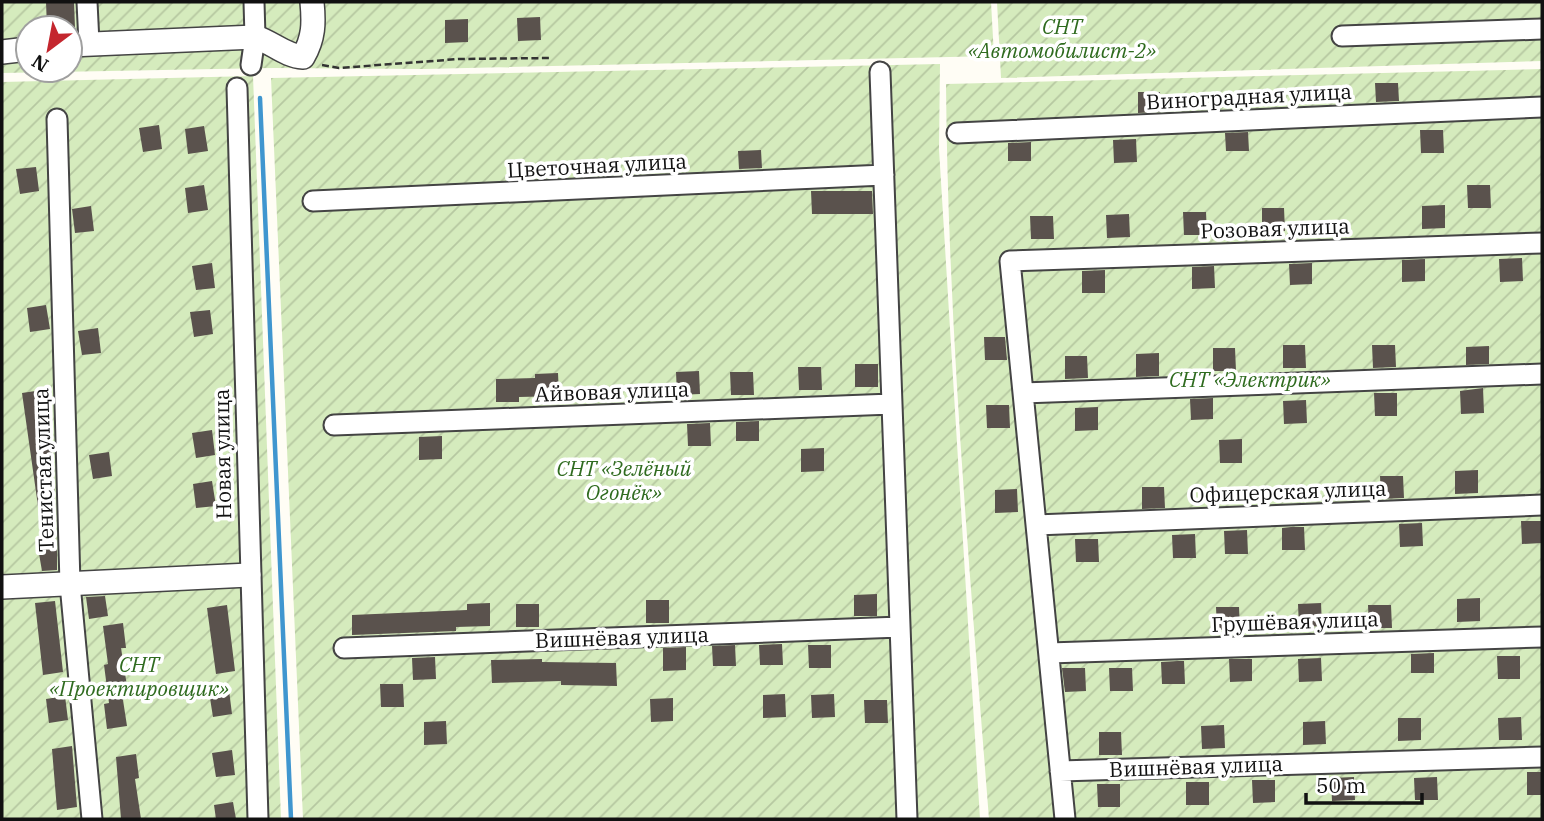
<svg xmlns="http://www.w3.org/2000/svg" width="1544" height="821" font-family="'IBM Plex Serif',serif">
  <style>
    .garden { fill: url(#garden-furrows); fill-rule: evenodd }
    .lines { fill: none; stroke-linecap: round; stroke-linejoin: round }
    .stream { stroke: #3f96cf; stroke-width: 4.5 }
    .building { fill: #5a524d }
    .minor-casing { stroke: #444; stroke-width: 23 }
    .tertiary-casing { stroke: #444; stroke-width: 26 }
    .path { stroke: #333; stroke-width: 2.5; stroke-dasharray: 7 3.5; stroke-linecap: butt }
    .minor { stroke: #fff; stroke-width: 19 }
    .tertiary { stroke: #fff; stroke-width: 23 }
    .labels { text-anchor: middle; stroke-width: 7; stroke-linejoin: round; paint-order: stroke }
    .park-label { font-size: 21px; font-style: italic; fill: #2f6b1f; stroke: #fff }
    .street-label { font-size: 21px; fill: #111; stroke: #fff }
  </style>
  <defs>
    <pattern id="garden-furrows" width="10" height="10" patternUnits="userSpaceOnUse" patternTransform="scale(1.75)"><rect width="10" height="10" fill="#d5ebbd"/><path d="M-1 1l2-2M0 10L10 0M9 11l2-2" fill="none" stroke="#b6c8a1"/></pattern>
  </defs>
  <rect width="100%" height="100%" fill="#fffdf5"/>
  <!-- garden -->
  <path class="garden" d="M2 2H991L994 56 424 69 274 68 2 73ZM28 28H70V70H28Z
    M997 2H1542V61L1001 78Z
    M940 64 939 149 980 819H303L271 78Z
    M1542 69V819H989C970 575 948 329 946 84Z
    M253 76 281 819H2V82Z"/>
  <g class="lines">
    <!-- stream -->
    <path class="stream" d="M260 98 291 819"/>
  </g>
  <!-- building -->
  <path class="building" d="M46 2H74L75 28H47Z
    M540 17 541 40 518 41 517 18Z
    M468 19V42L445 43V20Z
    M1375 83H1398L1399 101 1376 102Z
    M1138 92H1160L1161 112 1138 113Z
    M159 125 162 149 143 152 139 128Z
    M204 126 208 151 188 154 185 129Z
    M1420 130H1443L1444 153H1421Z
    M1248 132 1249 151H1226L1225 133Z
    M1136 139 1137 162 1114 163 1113 140Z
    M1031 142V161H1008V143Z
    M761 150 762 168 739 169 738 151Z
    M36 167 39 191 20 194 16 169Z
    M204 185 208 210 188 213 185 188Z
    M1467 185H1490L1491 208H1468Z
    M811 191H872L873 214H812Z
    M1445 205V228L1422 229V206Z
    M91 206 94 231 75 233 72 209Z
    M1262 208H1284L1285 231H1262Z
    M1183 212H1206L1207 235H1184Z
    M1129 214 1130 237 1107 238 1106 215Z
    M1030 216H1053L1054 239H1031Z
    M1522 258 1523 281 1500 282 1499 259Z
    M1425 259V281L1402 282V260Z
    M212 263 215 288 196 290 192 266Z
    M1312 263V284L1290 285 1289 264Z
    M1214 266 1215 288 1192 289V267Z
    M1105 270V293H1082V271Z
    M46 305 50 329 30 332 27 308Z
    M210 310 213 334 194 337 190 312Z
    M98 328 101 353 82 355 78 331Z
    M984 337H1005L1007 360H985Z
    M1283 345H1305L1306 368H1283Z
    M1372 345H1395L1396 367 1373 368Z
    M1489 346V364L1466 365V347Z
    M1213 348H1235L1236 371H1213Z
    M1159 353V376L1136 377V354Z
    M1065 356H1087L1088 378 1065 379Z
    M855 364H878V387H855Z
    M798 367H821L822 390H799Z
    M699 371 700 394 677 395 676 372Z
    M730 372H753L754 395H731Z
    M558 373 559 396 519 397V402H496V379L535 378V374Z
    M1483 388 1484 413 1461 414 1460 391Z
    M42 390 53 459 55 503 38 506 22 393Z
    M1374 393H1397V416H1375Z
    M1213 398V419L1191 420 1190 399Z
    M1306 400 1307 423 1284 424 1283 401Z
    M986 405H1009L1010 428H987Z
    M1098 407V430L1075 431V408Z
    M759 421V441H736V422Z
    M710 423 711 446H688L687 424Z
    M212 430 215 455 196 458 192 433Z
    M442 436V459L419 460V437Z
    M1242 439V463H1220L1219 440Z
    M824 448V471L801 472V449Z
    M109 452 112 476 93 479 89 455Z
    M1478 470V493L1455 494V471Z
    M1380 476H1403L1404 498 1381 499Z
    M212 481 216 506 196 508 193 484Z
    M1142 487H1164L1165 508 1142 509Z
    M1017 489 1018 512 995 513V490Z
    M1521 521H1542V543L1522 544Z
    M1422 523 1423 546 1400 547 1399 524Z
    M1291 527H1304L1305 550H1282V528Z
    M1247 530 1248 554H1225L1224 531Z
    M1195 534 1196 558H1173L1172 535Z
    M1075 539H1098L1099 562H1076Z
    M57 545V570L42 571 38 548Z
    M877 594V616H854V595Z
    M105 596 108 616 89 619 86 597Z
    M1480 598V621L1457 622V599Z
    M646 600H669V623H646Z
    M55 601 63 672 43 675 35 603Z
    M490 603V626L456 627V631L352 635V615L467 610V604Z
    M1321 603 1322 626 1299 627 1298 604Z
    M516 604H539V627H516Z
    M227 605 235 671 216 674 207 608Z
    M1368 605H1391L1392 628H1369Z
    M1216 607H1239L1240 630H1217Z
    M123 623 126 648H121L127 686 121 687 127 726 107 729 104 704 109 703 104 665 108 664 103 626Z
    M782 644 783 665H760L759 645Z
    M735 645 736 666H713L712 646Z
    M808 645H831V668H809Z
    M686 647V670L663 671V648Z
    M1434 653V673H1411V654Z
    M1497 656H1520V679H1498Z
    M435 657 436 679 413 680 412 658Z
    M1321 658 1322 681 1299 682 1298 659Z
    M542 659V662L616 663 617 686 561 685V681L492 683 491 660Z
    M1229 659H1252V681L1230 682Z
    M1178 661H1184L1185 684H1162L1161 662Z
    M1062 668H1085L1086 691 1065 692Z
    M1109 668H1132L1133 691H1110Z
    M380 684H403L404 707H381Z
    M229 690 232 714 213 717 209 692Z
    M785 694 786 717 763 718V695Z
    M834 694 835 717 812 718 811 695Z
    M65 696 68 720 49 723 46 699Z
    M673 698V721L651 722 650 699Z
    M864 700H887L888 723H865Z
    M1521 717 1522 740H1499L1498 718Z
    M1398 718H1421V740L1398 741Z
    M446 721 447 744 424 745V722Z
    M1325 721 1326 744 1303 745V722Z
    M1224 725 1225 748 1202 749 1201 726Z
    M1099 732H1121L1122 755H1099Z
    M72 746 77 807 57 810 52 749Z
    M232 750 235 775 216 777 212 753Z
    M136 754 139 778 135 779 141 819H121L116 757Z
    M1527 772H1542V795H1527Z
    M1354 777 1355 800 1332 801 1331 778Z
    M1437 777 1438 800H1415L1414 778Z
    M1252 780H1275V802L1253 803Z
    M1186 782H1209V805H1186Z
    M1097 784H1120V807H1098Z
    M233 802 236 819H216L214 805Z"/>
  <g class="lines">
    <defs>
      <path id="minor" d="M87 2 89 43
        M1342 36 1542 29
        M251 65 255 37 254 2
        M880 72 907 819
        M237 88 258 819
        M57 119 70 584 92 819
        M957 133 1542 107
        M313 201 884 175
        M1023 393 1542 374
        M334 425 892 404
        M1036 525 1542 505
        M344 648 900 627
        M1049 653 1542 637
        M1060 771 1542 757
        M1065 819 1010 261 1542 243"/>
      <path id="tertiary" d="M70 45 255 37C272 42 285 56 303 57 314 38 314 23 312 2
        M2 52 28 49
        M2 587 249 575"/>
    </defs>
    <!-- minor casing -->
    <use href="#minor" class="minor-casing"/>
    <!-- tertiary casing -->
    <use href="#tertiary" class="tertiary-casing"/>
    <!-- path -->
    <path class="path" d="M322 65 339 68 459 59 552 58"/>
    <!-- minor -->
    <use href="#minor" class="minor"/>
    <!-- tertiary -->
    <use href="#tertiary" class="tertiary"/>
  </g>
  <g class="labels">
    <!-- park labels -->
    <g class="park-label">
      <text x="1062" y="34">СНТ<tspan x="1062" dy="24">«Автомобилист-2»</tspan></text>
      <text x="1250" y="387">СНТ «Электрик»</text>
      <text x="624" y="476">СНТ «Зелёный<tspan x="624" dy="24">Огонёк»</tspan></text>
      <text x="139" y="672">СНТ<tspan x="139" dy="24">«Проектировщик»</tspan></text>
    </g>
    <!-- street labels -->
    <g class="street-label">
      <text transform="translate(1249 97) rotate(-3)" y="7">Виноградная улица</text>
      <text transform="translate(597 166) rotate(-3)" y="7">Цветочная улица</text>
      <text transform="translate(1275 229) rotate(-2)" y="7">Розовая улица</text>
      <text transform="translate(612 392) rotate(-2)" y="7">Айвовая улица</text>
      <text transform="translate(223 454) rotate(-91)" y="7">Новая улица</text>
      <text transform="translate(44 470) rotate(-92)" y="7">Тенистая улица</text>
      <text transform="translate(1288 492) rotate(-2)" y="7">Офицерская улица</text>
      <text transform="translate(1295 622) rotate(-2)" y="7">Грушёвая улица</text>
      <text transform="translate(622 638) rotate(-2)" y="7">Вишнёвая улица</text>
      <text transform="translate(1196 767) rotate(-2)" y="7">Вишнёвая улица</text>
    </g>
  </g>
  <!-- border -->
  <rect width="1544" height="821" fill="none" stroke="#111111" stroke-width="7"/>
  <!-- north arrow -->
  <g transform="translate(49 49) rotate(212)"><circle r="33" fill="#ffffff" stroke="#a0a0a0" stroke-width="2"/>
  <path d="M0-5L12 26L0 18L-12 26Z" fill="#c4262e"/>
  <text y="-10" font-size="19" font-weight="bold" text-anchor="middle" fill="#111111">N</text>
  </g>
  <!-- scale -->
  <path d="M1306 793v10h116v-10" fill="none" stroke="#111111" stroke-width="3.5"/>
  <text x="1316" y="793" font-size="21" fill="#111111" stroke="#ffffff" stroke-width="5" paint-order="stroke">50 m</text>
</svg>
